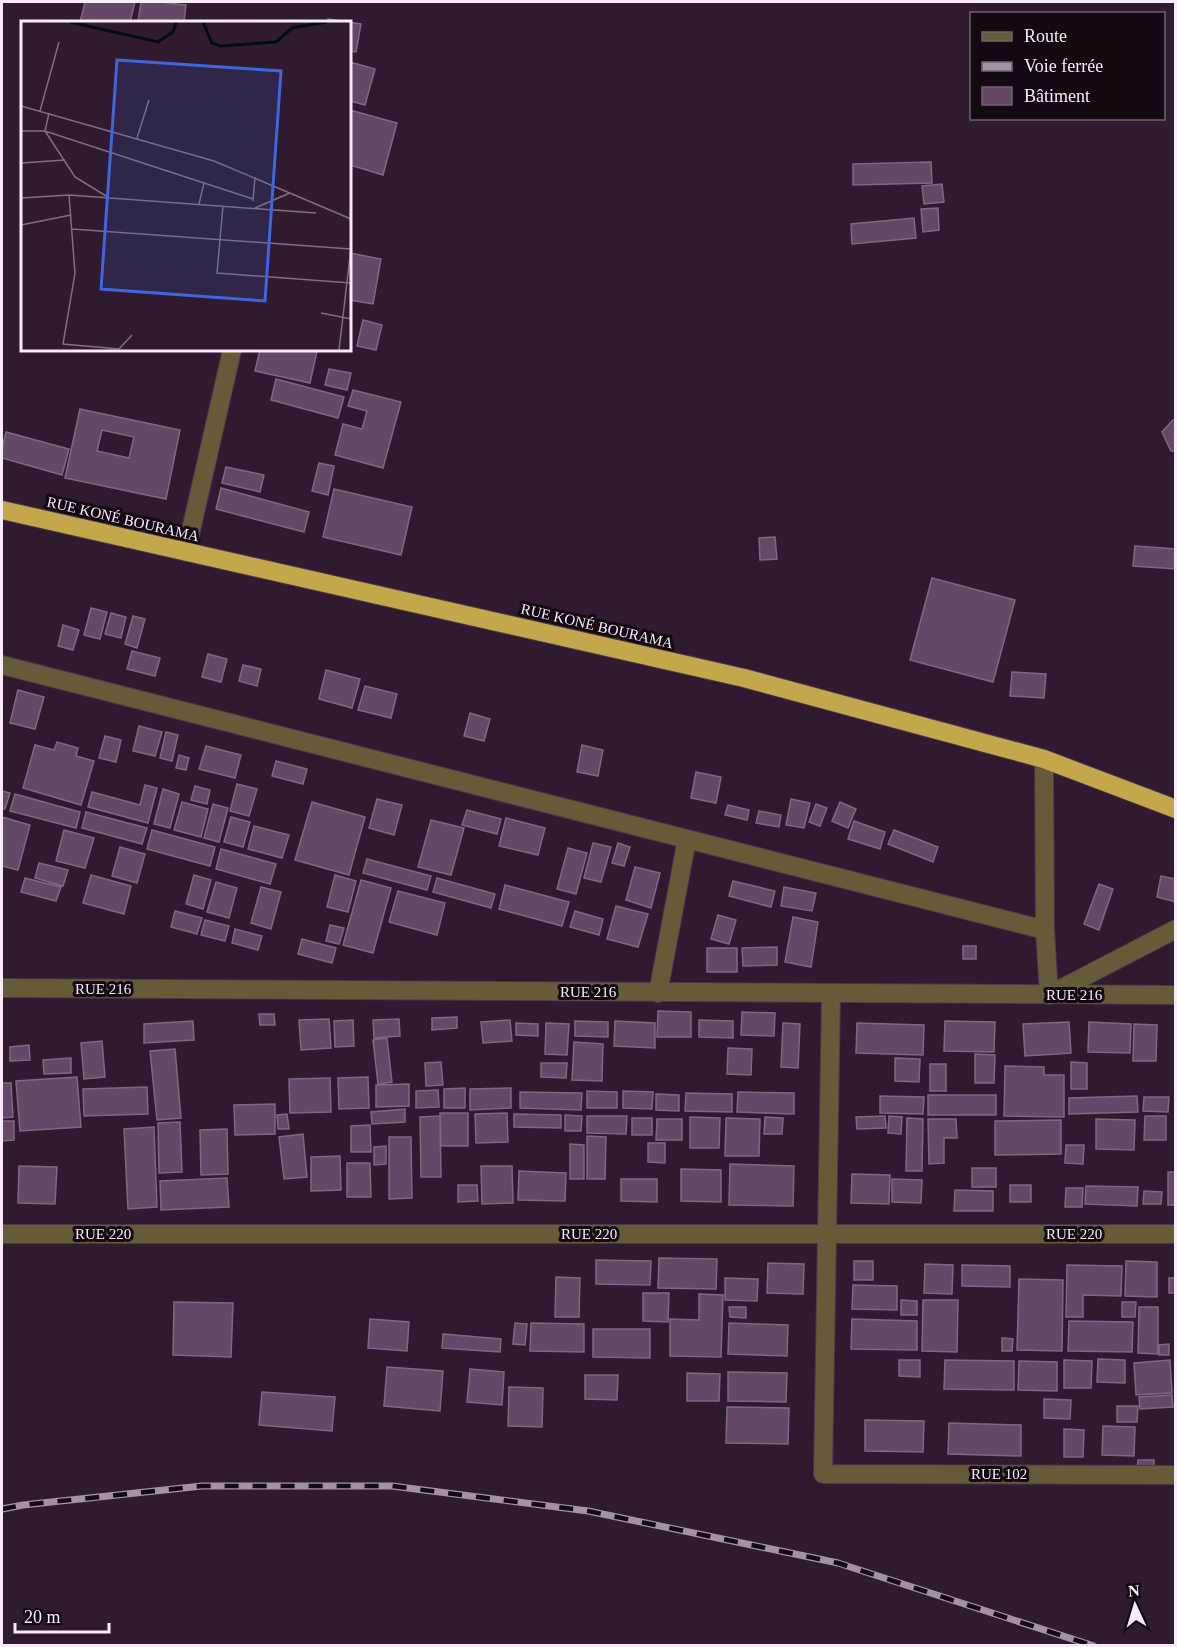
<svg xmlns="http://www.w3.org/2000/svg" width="1177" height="1647" font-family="Georgia,serif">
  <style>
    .building { fill: #634965; stroke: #816882; stroke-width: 1.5; fill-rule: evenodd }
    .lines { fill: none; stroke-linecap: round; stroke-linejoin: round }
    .street-casing { stroke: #4b374c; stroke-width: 20 }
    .highway-casing { stroke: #4b374c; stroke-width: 20 }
    .street { stroke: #665b38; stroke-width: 18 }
    .highway { stroke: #c4a74a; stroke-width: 18 }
    .rail-casing { stroke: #a392a4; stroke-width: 7 }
    .rail { stroke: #120912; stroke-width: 4.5; stroke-dasharray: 14; stroke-linecap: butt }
    .labels { text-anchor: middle; stroke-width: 6; stroke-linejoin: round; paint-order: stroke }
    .street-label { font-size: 15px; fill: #f9ebfa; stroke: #120912 }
    .inset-river { fill: none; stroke: #000e14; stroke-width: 3 }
    .inset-road { fill: none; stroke: #806e81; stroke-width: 1.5 }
    .view { fill: #3e66dd; fill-opacity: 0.15; stroke: #3e66dd; stroke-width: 3 }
    .inset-edge { fill: none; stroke: #f9ebfa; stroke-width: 3 }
  </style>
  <rect width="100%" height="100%" fill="#2f1a30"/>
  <!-- building -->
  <path class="building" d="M85 2H135L130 22H80Z
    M141 2H158L186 5 184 22H138Z
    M328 19 361 24 356 52 350 51V22H328Z
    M350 62 375 69 365 105 350 101Z
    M350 110 397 123 383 175 350 165Z
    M931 162 932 183 853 185V164Z
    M942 184 944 202 924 204 922 186Z
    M938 208 939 230 923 232 921 209Z
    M914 218 916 238 852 244 851 224Z
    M350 253 381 259 373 304 350 300Z
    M363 320 382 325 376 350 357 346Z
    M260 350 317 351 310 383 255 371Z
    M329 369 351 373 347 390 325 385Z
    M276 379 344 397 338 418 271 400Z
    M353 390 401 402 383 468 335 455 343 424 362 429 367 411 348 406Z
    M80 409 180 430 166 499 65 478ZM102 430 134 437 129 458 97 451Z
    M1173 420H1176V451H1171L1162 432Z
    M6 432 69 449 62 475 2 458V449Z
    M319 463 334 466 328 495 312 491Z
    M226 467 264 475 260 492 222 483Z
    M221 488 309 512 304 532 216 509Z
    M334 489 412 507 401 555 323 537Z
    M775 537 777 559 760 560 759 538Z
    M1135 546 1176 549V569L1133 566Z
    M932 578 1015 600 993 682 910 660Z
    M91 608 107 612 100 639 84 635Z
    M111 613 126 617 121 638 105 634Z
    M133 616 145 619 137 648 125 644Z
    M63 625 79 630 73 650 58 646Z
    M132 651 160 658 155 676 127 669Z
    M208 654 227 659 221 682 202 677Z
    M243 665 261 669 257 686 239 681Z
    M326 670 360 679 352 708 319 699Z
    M1012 672 1046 674 1044 698 1010 696Z
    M365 686 397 694 391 718 358 710Z
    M18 690 44 697 35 729 10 723Z
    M470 713 490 719 484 741 464 736Z
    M139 726 162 732 155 756 133 751Z
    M166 732 178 735 172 761 160 758Z
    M105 736 121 740 116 762 99 758Z
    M57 742 78 748 76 756 94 761 81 805 23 788 35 745 54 750Z
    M582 745 603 750 598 776 577 772Z
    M206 746 241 755 235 778 199 769Z
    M179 755 189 758 186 770 176 768Z
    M276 761 307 769 303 784 272 776Z
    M696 772 721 777 716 803 691 798Z
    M237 784 257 789 249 816 230 811Z
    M145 785 157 788 148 823 88 807 92 792 140 805Z
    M195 786 210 790 207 804 191 800Z
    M163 789 179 794 170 828 154 824Z
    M2 791 10 793 5 809H2Z
    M15 794 80 812 76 828 10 811Z
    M377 799 402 805 394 835 369 828Z
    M791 799 810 803 804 828 786 825Z
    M182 802 208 809 201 837 174 830Z
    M312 802 365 817 349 875 295 860Z
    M840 802 856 809 848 828 832 821Z
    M213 804 228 808 219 842 204 838Z
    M816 804 827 808 820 826 809 822Z
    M728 805 749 810 747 820 725 815Z
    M467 810 501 819 497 834 462 825Z
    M759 811 781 815 779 827 756 823Z
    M86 812 147 828 142 844 82 828Z
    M2 817 30 825 18 870 2 866Z
    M231 817 250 822 243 847 224 842Z
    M506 818 545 828 538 855 499 846Z
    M431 820 464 828 451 875 418 867Z
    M854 821 885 832 880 849 848 839Z
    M254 826 289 835 282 858 248 849Z
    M64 830 94 838 85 868 56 861Z
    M152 830 215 847 210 866 147 849Z
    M894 830 938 847 933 862 888 844Z
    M593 843 611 847 601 882 584 878Z
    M618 843 630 847 624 866 612 863Z
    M120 847 145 854 137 883 112 876Z
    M568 848 587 853 576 894 557 889Z
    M221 849 276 864 270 884 216 869Z
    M367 859 431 876 427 890 363 873Z
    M39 863 68 870 63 886 35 878Z
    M635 867 660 873 651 908 626 900Z
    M91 875 131 886 124 914 83 903Z
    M194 875 211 880 203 909 186 904Z
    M335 875 356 881 348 912 327 907Z
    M1161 876 1176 879V902L1157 897Z
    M25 878 61 887 56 901 21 892Z
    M437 878 495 894 491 908 433 892Z
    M361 880 391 888 373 953 343 945Z
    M733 881 775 891 771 907 729 896Z
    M216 882 237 888 229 918 207 912Z
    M1099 884 1113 889 1099 930 1084 924Z
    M505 885 569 902 562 926 499 909Z
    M261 887 281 892 271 929 251 923Z
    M784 887 816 893 812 911 781 906Z
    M398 891 445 903 437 935 389 922Z
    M616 906 648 914 638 947 607 939Z
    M175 911 202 918 197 934 171 927Z
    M575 911 603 919 599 935 570 927Z
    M718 915 736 920 729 944 711 939Z
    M793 917 818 922 811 967 785 962Z
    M205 920 229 926 225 941 201 935Z
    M330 925 344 928 339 944 326 941Z
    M235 929 262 936 258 950 232 943Z
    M302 939 336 948 332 963 298 954Z
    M963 946H976V959H963Z
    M777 947V965L743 966 742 948Z
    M707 948H737V972H707Z
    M658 1011 691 1012V1037H657Z
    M742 1012 775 1013 774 1036 741 1035Z
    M259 1014H274L275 1025H260Z
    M457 1017V1028L432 1030V1018Z
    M329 1019 331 1048 301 1050 299 1020Z
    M399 1019 400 1036 374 1038 373 1020Z
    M353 1020 354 1046 335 1047 334 1021Z
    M510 1020 512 1041 483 1043 481 1022Z
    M699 1020 733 1021V1038L699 1037Z
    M193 1021 194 1040 144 1043V1024Z
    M575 1021 608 1022V1037L575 1036Z
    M615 1021 655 1023V1048L614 1046Z
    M945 1021 995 1022 994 1052 944 1051Z
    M1069 1022 1071 1053 1025 1056 1023 1024Z
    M1089 1022 1131 1024 1130 1053 1088 1052Z
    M516 1023 538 1024V1036L516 1035Z
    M546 1023 569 1024 567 1055 545 1054Z
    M783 1023 800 1024 798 1068 781 1067Z
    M857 1023 924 1025 923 1055 856 1053Z
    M1134 1024 1157 1025 1156 1061H1133Z
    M387 1038 392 1082 378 1084 373 1040Z
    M102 1041 105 1077 84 1079 81 1043Z
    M574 1042 603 1044 602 1081 572 1080Z
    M29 1045 30 1060 10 1061V1047Z
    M728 1048 752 1049 751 1075 727 1074Z
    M175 1049 181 1118 157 1120 150 1051Z
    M975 1054 995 1055 994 1083H975Z
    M71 1058V1073L44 1074 43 1060Z
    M895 1058 920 1059 919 1082 895 1081Z
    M441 1062 443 1085 426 1086 425 1063Z
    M1071 1062 1087 1063V1089H1071Z
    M541 1063H567L566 1078 541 1077Z
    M930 1064H946V1091H930Z
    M1005 1066 1044 1067V1075H1064V1117L1004 1116Z
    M77 1077 81 1127 20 1131 16 1081Z
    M368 1077 369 1108 339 1109 338 1078Z
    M330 1078 331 1112 290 1113 289 1079Z
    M2 1083H11L13 1117 2 1118Z
    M409 1084V1106L376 1107V1085Z
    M147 1087 148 1114 84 1116 83 1089Z
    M465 1088V1108H444V1089Z
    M511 1088V1108L470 1110V1089Z
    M438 1090 439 1107 416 1108V1091Z
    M587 1091 617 1092V1108H587Z
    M623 1091 653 1092 652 1109 623 1108Z
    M520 1092 582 1093 581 1110 520 1108Z
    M738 1092 794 1093V1114L737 1112Z
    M686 1093 732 1094V1112L685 1111Z
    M656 1094 679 1095V1111L656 1110Z
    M928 1095H996V1115H928Z
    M880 1096 924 1097 923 1114 880 1113Z
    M1137 1096 1138 1112 1069 1114V1098Z
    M1144 1097H1169L1168 1112 1143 1111Z
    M275 1104V1134L235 1135 234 1105Z
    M405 1109V1122L372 1124 371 1112Z
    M440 1113H468V1146H441Z
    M507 1113 508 1142 476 1143 475 1114Z
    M287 1114 289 1129H278L277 1115Z
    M514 1114 561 1115V1128L514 1127Z
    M565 1115 582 1116 581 1131H565Z
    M440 1116 441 1177H421L420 1117Z
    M587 1116H627L626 1134 587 1133Z
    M885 1116 886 1128 857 1129 856 1117Z
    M889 1116 902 1117 901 1134 888 1133Z
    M1145 1116H1166V1140H1144Z
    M690 1117 720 1118 719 1148H690Z
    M765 1117 783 1118 782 1134H764Z
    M632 1118H652V1135H632Z
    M726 1118 760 1119 759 1156H725Z
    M907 1118 923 1119 922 1171H906Z
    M657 1119H682V1140H656Z
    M928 1119H956L957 1138H944V1163L929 1164Z
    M1096 1119 1135 1120 1134 1150 1096 1149Z
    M1061 1120V1154L995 1155V1121Z
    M2 1121H14V1140L2 1141Z
    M180 1122 182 1172 159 1173 158 1123Z
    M370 1125 371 1152H351V1126Z
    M154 1127 157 1207 128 1209 124 1129Z
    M227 1129 228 1174 201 1175 200 1130Z
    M303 1134 307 1177 284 1179 279 1137Z
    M587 1136 606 1137 605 1179H587Z
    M389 1137H411L412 1198 389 1199Z
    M648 1143H665V1163L648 1162Z
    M570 1144 584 1145V1179H570Z
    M1066 1145H1084L1083 1164 1065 1163Z
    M386 1146V1164L374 1165V1147Z
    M340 1156 341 1190 311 1191V1157Z
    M347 1163H370L371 1197H347Z
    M730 1164 794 1166 793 1206 729 1205Z
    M19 1166 57 1167 55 1204 18 1203Z
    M481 1166H512L513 1203 482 1204Z
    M972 1168H996V1187H972Z
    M681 1169 721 1170V1202L681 1201Z
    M519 1171 566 1173 565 1201 518 1200Z
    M1168 1172H1176V1205H1168Z
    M852 1174 890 1175 889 1204 851 1203Z
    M227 1178 229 1207 161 1210 160 1181Z
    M621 1179H657V1202L621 1201Z
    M892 1179 922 1180 921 1203 892 1202Z
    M458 1185H477L478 1201 458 1202Z
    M1010 1185H1031V1202H1010Z
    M1086 1186 1138 1187 1137 1206 1085 1204Z
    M1066 1188H1083L1082 1207H1065Z
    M955 1190 993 1191V1211H954Z
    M1144 1191 1162 1192 1161 1204H1143Z
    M659 1258 717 1259 716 1289 658 1288Z
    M596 1260 651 1261 650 1285 596 1284Z
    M854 1261H873V1280H854Z
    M1126 1261 1157 1262V1297L1125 1296Z
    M768 1263 804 1264 803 1294 767 1293Z
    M925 1264 953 1265 952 1294 924 1293Z
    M962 1265 1010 1266V1287L962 1286Z
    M1067 1265 1122 1266 1121 1296 1083 1295V1317H1066Z
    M556 1277 580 1278 579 1317H555Z
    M725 1278 758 1279 757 1301 725 1300Z
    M1169 1278H1176V1293H1169Z
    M1019 1279 1063 1280 1062 1351 1017 1350Z
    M853 1285 897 1286V1310L852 1309Z
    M643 1293H669L668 1322 643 1321Z
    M699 1294 723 1295 721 1357 670 1356V1319L699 1320Z
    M901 1300 917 1301V1315H901Z
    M923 1300H958L957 1352 922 1351Z
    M174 1302 233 1303 231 1357 173 1355Z
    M1122 1302H1136L1135 1317H1122Z
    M729 1307H746V1318L730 1317Z
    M1139 1307H1158V1354L1138 1353Z
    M370 1319 409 1322 407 1351 368 1348Z
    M852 1319 917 1321V1350L851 1349Z
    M1069 1321 1133 1322 1132 1352 1068 1351Z
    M515 1323 527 1324 525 1345 513 1344Z
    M531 1323 584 1324V1352L530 1351Z
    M729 1323 788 1325 787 1356 728 1354Z
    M593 1329H650V1358L593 1357Z
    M443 1334 501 1339 500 1352 442 1348Z
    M1002 1338 1013 1339 1012 1351H1002Z
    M1169 1344V1355H1159V1345Z
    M1098 1359 1125 1360V1383L1097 1382Z
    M899 1360H920V1377L899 1376Z
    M945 1360 1014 1361V1390L944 1389Z
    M1064 1360 1092 1361 1091 1388H1064Z
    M1170 1360 1172 1393 1136 1395 1134 1363Z
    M1019 1361 1057 1362V1391L1018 1390Z
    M387 1367 443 1371 440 1411 384 1406Z
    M470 1369 504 1372 502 1405 467 1402Z
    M728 1372 787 1373 786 1402 728 1401Z
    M687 1373 720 1374 719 1401H687Z
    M585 1375H618L617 1400 585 1399Z
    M509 1387 543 1388 542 1427 508 1426Z
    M262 1392 335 1397 332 1431 259 1425Z
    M1172 1395 1173 1407 1140 1409 1139 1397Z
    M1044 1399 1071 1400 1070 1419 1044 1418Z
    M1117 1406H1138L1137 1422H1117Z
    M727 1407 789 1408 788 1444 726 1443Z
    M865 1420 924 1421 923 1452 865 1451Z
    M949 1423 1021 1425V1456L948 1454Z
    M1103 1426 1135 1427 1134 1456 1102 1455Z
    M1064 1429 1084 1430 1083 1457H1064Z
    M1138 1460H1154V1471L1137 1470Z"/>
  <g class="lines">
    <defs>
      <path id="street" d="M186 552 232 350
        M2 665 1045 930
        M1044 759 1045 930 1049 995 1176 929
        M2 988 1176 995
        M658 993 687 839
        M831 994 823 1474 1176 1475
        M2 1234H1176"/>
      <path id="highway" d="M2 510 744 678 1044 759 1176 809"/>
    </defs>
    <!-- street casing -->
    <use href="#street" class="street-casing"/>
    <!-- highway casing -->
    <use href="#highway" class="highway-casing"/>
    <!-- street -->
    <use href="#street" class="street"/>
    <!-- highway -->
    <use href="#highway" class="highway"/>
    <defs>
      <path id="rail" d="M2 1509 23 1505 202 1486H392L588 1511 838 1563 1094 1646"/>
    </defs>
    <!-- rail casing -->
    <use href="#rail" class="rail-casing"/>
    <!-- rail -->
    <use href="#rail" class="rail"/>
  </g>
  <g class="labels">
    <!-- street labels -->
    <g class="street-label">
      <text transform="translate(123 519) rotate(13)" y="5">RUE KONÉ BOURAMA</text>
      <text transform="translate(597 626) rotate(13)" y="5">RUE KONÉ BOURAMA</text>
      <text x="103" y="994">RUE 216</text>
      <text x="588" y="997">RUE 216</text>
      <text x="1074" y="1000">RUE 216</text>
      <text x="103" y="1239">RUE 220</text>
      <text x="589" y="1239">RUE 220</text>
      <text x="1074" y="1239">RUE 220</text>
      <text x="999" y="1479">RUE 102</text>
    </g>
  </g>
  <!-- overview -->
  <g transform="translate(21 21)">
    <rect width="330" height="330" fill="#2f1a30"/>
    <path class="inset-river" d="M49 1 137 21 152 11 155 1M182 1 191 22 200 25 255 21 271 7 306 1"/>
    <path class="inset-road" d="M0 85 193 140 330 198M19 90 38 21M28 92 24 110 54 156 85 175M0 110H24L232 178M116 117 128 79M0 142 44 139M48 174 54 252 42 323 98 328 111 314M0 177 48 174 295 192M232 180 234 156M178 183 183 162M202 185 196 252 330 262M234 187 269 172M0 204 50 194M51 208 330 228M300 292 330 298M318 329 330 227"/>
    <path class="view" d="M96 39 260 50 244 280 80 268Z"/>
    <rect width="330" height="330" class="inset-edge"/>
  </g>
  <!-- border -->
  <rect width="1177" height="1647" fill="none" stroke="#f9ebfa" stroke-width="6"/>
  <!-- legend -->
  <rect x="970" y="12" width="195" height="108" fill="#120912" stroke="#6e636f" stroke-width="1.5"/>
  <rect x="982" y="32" width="30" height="9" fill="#665b38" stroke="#6e636f" stroke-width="1.5"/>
  <text x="1024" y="42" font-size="18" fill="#f9ebfa">Route</text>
  <rect x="982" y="62" width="30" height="9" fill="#a392a4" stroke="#6e636f" stroke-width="1.5"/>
  <text x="1024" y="72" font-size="18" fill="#f9ebfa">Voie ferrée</text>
  <rect x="982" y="87" width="30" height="18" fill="#634965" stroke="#6e636f" stroke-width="1.5"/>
  <text x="1024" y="102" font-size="18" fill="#f9ebfa">Bâtiment</text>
  <!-- north arrow -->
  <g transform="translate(1135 1605) rotate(356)" stroke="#120912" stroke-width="4.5" paint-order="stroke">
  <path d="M0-4.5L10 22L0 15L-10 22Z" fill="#f9ebfa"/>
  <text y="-9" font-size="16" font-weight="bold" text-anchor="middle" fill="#f9ebfa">N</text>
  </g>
  <!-- scale -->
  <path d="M15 1623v9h94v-9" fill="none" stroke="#f9ebfa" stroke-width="3"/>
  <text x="24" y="1623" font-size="18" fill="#f9ebfa" stroke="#120912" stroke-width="4.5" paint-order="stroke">20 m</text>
</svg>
